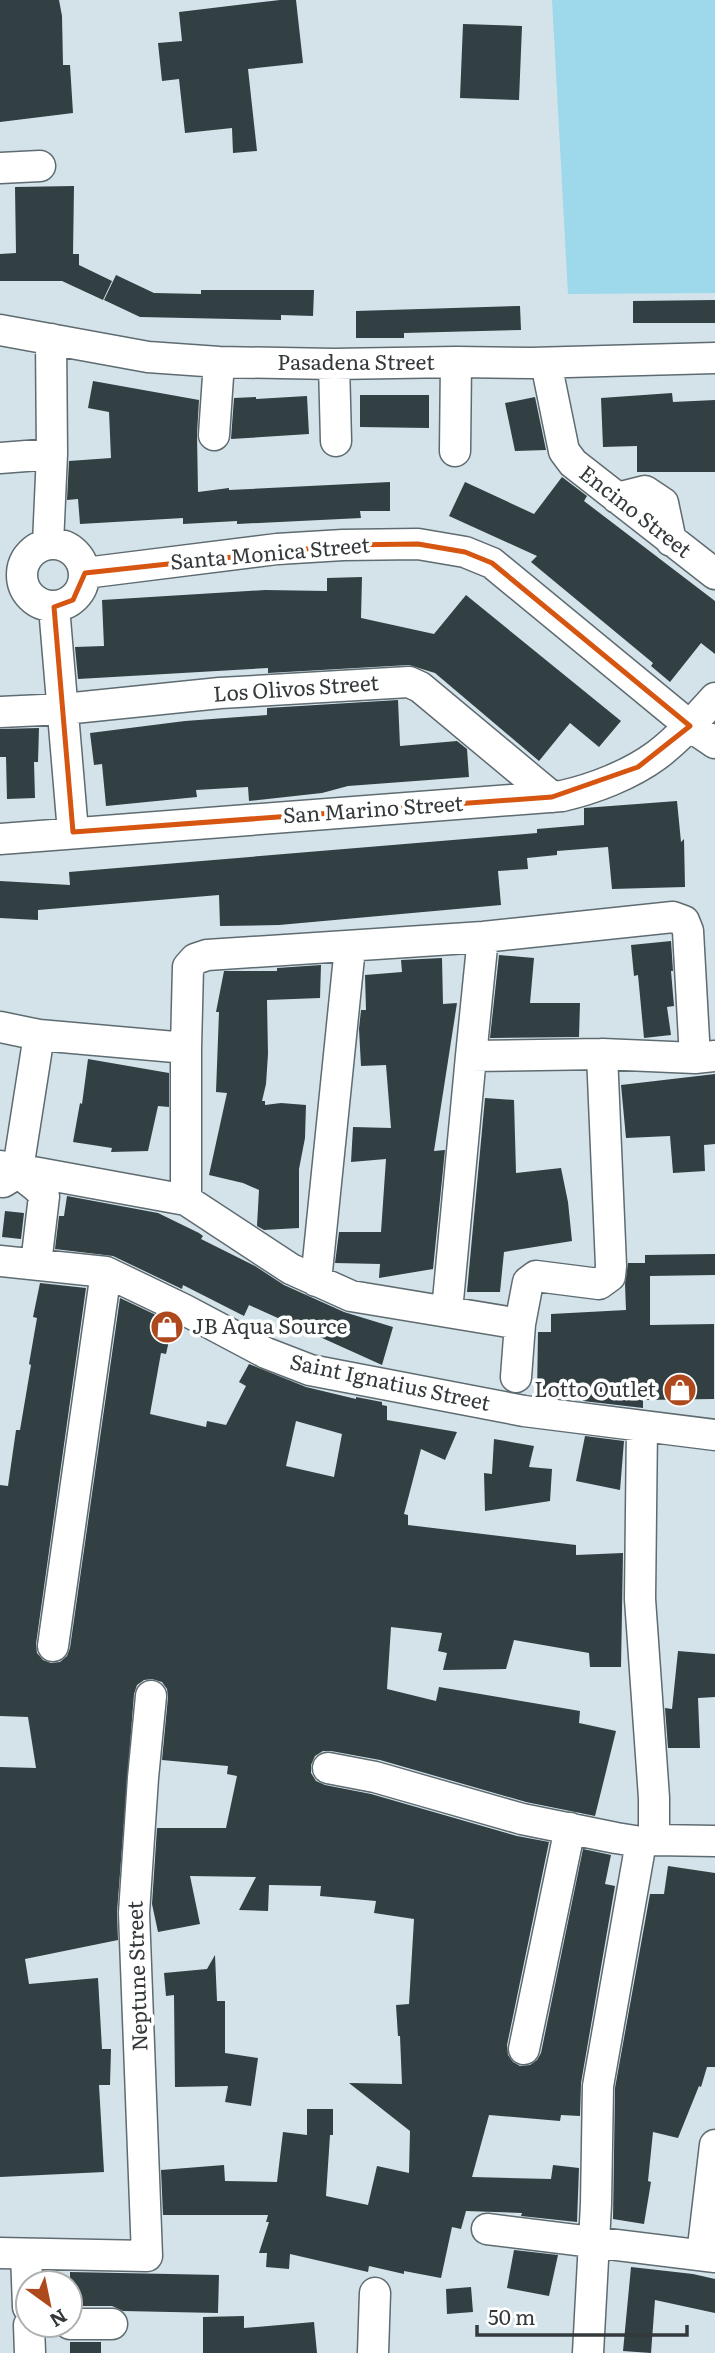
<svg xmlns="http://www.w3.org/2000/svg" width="715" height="2353" font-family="Literata,serif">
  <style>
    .green { fill: #9ed8eb }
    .building { fill: #323f43; fill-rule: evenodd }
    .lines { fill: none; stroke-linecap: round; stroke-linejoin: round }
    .minor-casing { stroke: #5e6b70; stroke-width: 33 }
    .minor { stroke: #fff; stroke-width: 30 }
    .marked { fill: none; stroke: #d65611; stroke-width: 5; stroke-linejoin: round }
    .labels { text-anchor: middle; stroke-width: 7; stroke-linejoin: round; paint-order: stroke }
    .street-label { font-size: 21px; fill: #343a3c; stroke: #fff }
    .poi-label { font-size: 21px; fill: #343a3c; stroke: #fff; text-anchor: start }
  </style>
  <rect width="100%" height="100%" fill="#d4e3e9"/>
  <!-- green -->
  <path class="green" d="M552 0H715V293L568 294Z"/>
  <!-- building -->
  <path class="building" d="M0 0H59L62 16 63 65H70L73 113 0 122Z
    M280 0H296L303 63 248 69 257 151 233 153 232 128 185 133 179 79 162 81 158 43 182 41 179 12Z
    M463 24 522 26 519 100 460 98Z
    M74 186 73 254H79V265L112 281 103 300 62 281H0V254L16 253 15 187Z
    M116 275 154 293 201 294V290H314L313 316 281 315V320L140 317 104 300Z
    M715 300V323H633V301Z
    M520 306 521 330 404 333V338H356V311Z
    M93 381 199 400 197 434 198 492 229 488V490L390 482V511H360L361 518 237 524V521L183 524V518L80 524 78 499 67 500 69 461 111 458 109 412 88 408Z
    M672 393 673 402 715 400V472H637V446L603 447 601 398Z
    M360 395H429V428L360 427Z
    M307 396 309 434 231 439 234 398 256 397V399Z
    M535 397 546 450 515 451 505 403Z
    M562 477 587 496 584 501 715 601V654L701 643 670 682 651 666 653 663 531 562 537 556 449 516 465 482 534 514Z
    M362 577 361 618 434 634 466 595 621 721 599 747 570 723 539 761 435 673 409 665 268 673V668L78 679 75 647 104 646 102 600 265 590 327 591V578Z
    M398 700 400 746 457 741 467 749 469 777 348 786 322 793 249 801 248 787 196 790 197 797 106 806 102 764 94 765 90 733 185 721 267 715V708Z
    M39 728 38 762H34L35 798 7 799 6 757H0V729Z
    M677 801 681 842 684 839 685 887 612 889 608 847 557 851V855L527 858 528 869 498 871 501 905 279 925 220 926 219 895 38 910V920L0 918V881L70 885 69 872 537 833V829L584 825V808Z
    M671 941 673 971H671L674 1006 667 1007 671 1035 644 1038 638 975 634 976 631 945Z
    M499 955 534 958 530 1003H580L579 1037 490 1038Z
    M442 958 443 1004 457 1003 434 1151 445 1150 433 1269 379 1278 380 1264 335 1263 339 1232H381L386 1159 351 1162 353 1127 391 1128 386 1065 361 1066 359 1029 361 1010H366L365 975 402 972 401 960Z
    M321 965 320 998 267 1000 268 1054 266 1084 262 1101H265V1105L281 1103 306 1105 305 1138 299 1169V1228L264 1230 257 1226 259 1190 243 1183 209 1175 227 1093 216 1092 219 1012H216L224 971H277V968Z
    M88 1059 169 1073V1107L158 1106 148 1151 111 1152 112 1148 73 1142 80 1103 82 1104Z
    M715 1074V1144L704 1145 705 1171 673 1173 670 1136 626 1138 621 1085Z
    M485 1098 514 1100 516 1173 561 1168 568 1202 572 1241 504 1252 500 1292H467Z
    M67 1196 158 1213 199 1233 203 1236 201 1239 255 1266 284 1285 344 1312 393 1327 382 1365 249 1305 244 1316 183 1285 182 1289 113 1256 55 1249 59 1216H64Z
    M5 1211 24 1213 21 1239 2 1237Z
    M715 1254V1275L650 1276V1325L714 1324V1399L643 1400V1408L583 1401V1393L537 1394 538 1332H551V1314L626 1310 625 1284 628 1263H645V1255Z
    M40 1283 86 1288 36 1644 37 1653 43 1660 51 1663 60 1662 67 1656 70 1648 120 1298 173 1323 166 1354 161 1353 150 1414 206 1427 207 1421 226 1425 246 1386 239 1382 249 1364 306 1387 356 1399V1397L382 1402V1405L387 1406V1420L457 1432 445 1460 421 1449 404 1514 408 1515V1525L576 1545V1555L623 1553 621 1667H590L589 1653 514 1640 506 1669 443 1670 447 1653 438 1651 442 1633 391 1627 387 1689 436 1701 439 1687 580 1711 579 1723 616 1731 595 1816 526 1802 380 1760 331 1751H323L315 1756 311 1765V1773L316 1781 325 1785 371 1794 517 1836 549 1842 507 2045 508 2055 513 2062 520 2066 530 2065 537 2060 541 2053 583 1849 611 1855 605 1884 615 1886 581 2083 580 2116 561 2115 560 2121 489 2115 472 2177 551 2179 553 2165 579 2168 577 2222 521 2216 522 2213 466 2211 461 2229 452 2227 441 2278 404 2271V2274L369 2266 368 2272 290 2254 289 2269 266 2267 267 2253H259L269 2222H266L268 2215H163L161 2170 224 2165 225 2181 277 2182 283 2132 307 2135V2109H333V2135H330L326 2196 368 2205 377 2166 409 2173 410 2131 349 2083 402 2084 400 2036H398L396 2005 409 2004 414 1919 374 1913 376 1901 320 1896 321 1886 269 1885 268 1911 239 1910 256 1877 190 1876 200 1924 158 1932 152 1904 157 1828H226L237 1776 227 1774 228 1766 162 1760 168 1697 167 1689 162 1682 152 1679 144 1680 137 1685 134 1694 117 1912 118 1940 25 1959 29 1984 98 1978 102 2049H111L110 2085H99L104 2172 0 2177V1767L36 1768 28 1717 0 1716V1485L8 1486 16 1430H20L31 1365 29 1364 37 1318 33 1317ZM296 1421 342 1434 334 1477 286 1466Z
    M585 1436 624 1441 620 1490 576 1481Z
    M494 1439 534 1446 529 1467 552 1469 550 1501 485 1511 484 1473 492 1474Z
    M678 1651 715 1654V1697L698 1698 700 1748H668L665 1708 672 1709Z
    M668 1866 715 1873V2067H707L701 2087 699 2086 678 2138 653 2132 648 2181 651 2182 644 2224 613 2219 615 2088 650 1894H664Z
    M215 1955 217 2001H225V2053L258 2058 251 2106 225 2102 228 2086 175 2087 174 1995 166 1996 164 1973 207 1969Z
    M514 2250 558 2255 549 2296 507 2288Z
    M631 2267 693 2274 715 2279V2313L655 2300 651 2353 623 2351Z
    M70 2272 219 2275 218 2313 123 2311 112 2306H70Z
    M471 2287 473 2312 447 2314 446 2289Z
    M244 2316V2328L314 2322 317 2353H203V2317Z
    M70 2342H101V2353H70Z"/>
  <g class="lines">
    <defs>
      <path id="minor" d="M0 168 40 166
        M0 330 148 357 219 362 334 364 456 362 531 363 715 358
        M546 363 564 451 573 463 715 574
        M334 364 336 441
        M214 435 219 362
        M455 451 456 362
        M0 458 52 454
        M617 498 645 491 663 503 671 541
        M22 575a31 31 0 1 1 62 0a31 31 0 1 1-62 0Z
        M48 544 52 454 51 339
        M85 573 277 549 343 545 418 544 465 552 492 563 690 726 715 743
        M54 607 73 832
        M0 712 64 709 220 693 409 682 420 687 552 797
        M0 839 562 796C593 789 630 775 657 755 678 739 697 718 715 698
        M0 1027 39 1035 186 1048 188 967 195 959 207 955 483 937 673 917 684 921 688 931 695 1058
        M186 1048V1200
        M471 1056 483 937
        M0 1166 186 1200 291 1269 351 1296 520 1324 528 1282 536 1276 599 1284 610 1276 611 1266 602 1054
        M18 1169C24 1181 38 1184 44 1196L36 1264
        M3 1182 13 1176 18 1169 39 1035
        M0 1261 106 1272 183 1309 266 1353 310 1370 524 1411 715 1435
        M316 1281 350 947
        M447 1311 471 1056 602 1054 695 1058 715 1056
        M516 1377 520 1324
        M642 1426 640 1599 654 1798V1840
        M53 1646 106 1272
        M328 1768 375 1777 522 1819 616 1838 641 1842 654 1840 715 1841
        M524 2049 570 1828
        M487 2229 715 2257
        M0 2253 147 2256 134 1913 143 1778 151 1696
        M26 2254 28 2307
        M702 2255 715 2145
        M70 2324H112
        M29 2325 30 2353
        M373 2353 375 2293
        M588 2353 596 2204 598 2086 641 1842"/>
    </defs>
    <!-- minor casing -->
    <use href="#minor" class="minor-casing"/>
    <!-- minor -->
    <use href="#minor" class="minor"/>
  </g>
  <!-- marked area -->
  <path class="marked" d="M418 544 465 552 492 563 690 726 638 767 552 797 73 832 54 607 73 600 85 573 343 545Z"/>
  <!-- icons -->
  <defs>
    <symbol id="shop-disc" viewBox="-11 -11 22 22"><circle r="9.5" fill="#ae491e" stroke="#fff"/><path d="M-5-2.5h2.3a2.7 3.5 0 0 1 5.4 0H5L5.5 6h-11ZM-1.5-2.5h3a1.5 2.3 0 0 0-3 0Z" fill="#fff"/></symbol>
  </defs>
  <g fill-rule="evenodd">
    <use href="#shop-disc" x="148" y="1308" width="38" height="38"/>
    <use href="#shop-disc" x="661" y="1371" width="38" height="38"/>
  </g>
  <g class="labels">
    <!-- street labels -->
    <g class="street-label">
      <text x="356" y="370">Pasadena Street</text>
      <text transform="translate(635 512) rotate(38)" y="7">Encino Street</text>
      <text transform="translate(270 554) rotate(-5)" y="7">Santa Monica Street</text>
      <text transform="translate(296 689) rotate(-4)" y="7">Los Olivos Street</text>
      <text transform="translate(373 810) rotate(-4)" y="7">San Marino Street</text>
      <text transform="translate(390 1383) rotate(12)" y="7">Saint Ignatius Street</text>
      <text transform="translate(138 1976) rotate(-92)" y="7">Neptune Street</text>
    </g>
    <!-- poi labels -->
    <g class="poi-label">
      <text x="192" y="1334">JB Aqua Source</text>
      <text x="656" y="1397" text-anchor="end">Lotto Outlet</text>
    </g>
  </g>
  <!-- north arrow -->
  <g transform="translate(49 2304) rotate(147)"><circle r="33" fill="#ffffff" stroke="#aeb0b1" stroke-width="2"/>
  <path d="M0-5L12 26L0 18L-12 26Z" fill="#ae491e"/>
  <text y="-10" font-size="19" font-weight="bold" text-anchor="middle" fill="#343a3c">N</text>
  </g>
  <!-- scale -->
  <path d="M477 2325v10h210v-10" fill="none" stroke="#343a3c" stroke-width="3.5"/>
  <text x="488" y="2325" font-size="21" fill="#343a3c" stroke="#ffffff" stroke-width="5" paint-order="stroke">50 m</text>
</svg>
